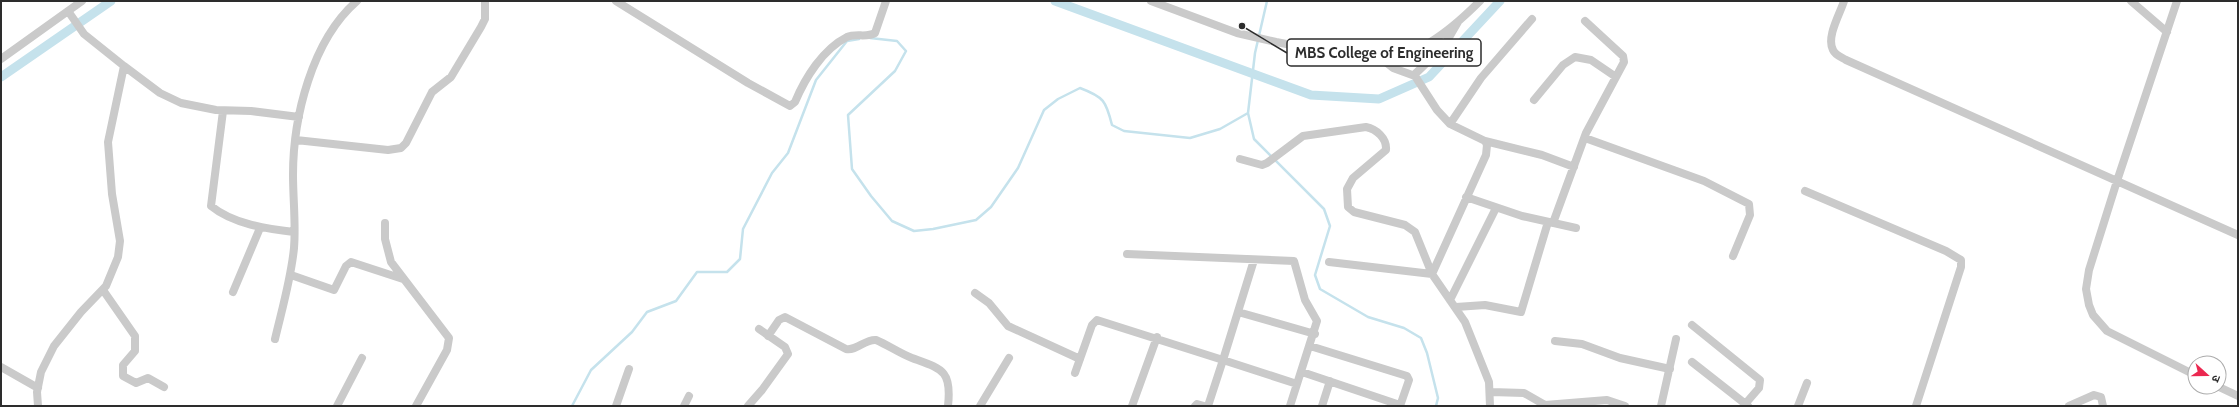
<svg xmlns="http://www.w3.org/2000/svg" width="2239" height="407" font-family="Cabin,'Noto Sans Devanagari',sans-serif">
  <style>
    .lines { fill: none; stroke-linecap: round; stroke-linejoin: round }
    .stream { stroke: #c5e2ec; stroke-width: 2.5 }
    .canal { stroke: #c5e2ec; stroke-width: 9 }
    .minor { stroke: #cacaca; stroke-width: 8 }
    .leader { fill: none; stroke: #2d2d2d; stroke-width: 1.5 }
    .callout-dot { fill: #2d2d2d; stroke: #fff; stroke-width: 1.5 }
    .callout { fill: #fff; stroke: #2d2d2d; stroke-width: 1.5 }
    .callout-label { font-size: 15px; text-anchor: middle; font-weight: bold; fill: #2d2d2d }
  </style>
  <rect width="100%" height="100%" fill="#fff"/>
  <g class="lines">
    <!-- stream -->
    <path class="stream" d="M1267 1 1255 53 1248 113 1254 139 1324 209 1330 226 1315 275 1320 289 1368 317 1404 328 1421 338 1427 353 1438 398 1436 406
      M870 38 897 41 906 51 895 71 848 115 852 169 871 196 892 221 914 231 933 229 976 220 991 207 1018 168 1044 110 1058 99 1080 88C1104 97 1106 101 1112 125L1124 131 1190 138 1220 129 1248 113
      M572 406 591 370 632 332 647 312 676 301 697 272H727L740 259 743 229 772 173 788 153 816 80 847 41 859 39"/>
    <!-- canal -->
    <path class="canal" d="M1055 1 1311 95 1379 99 1429 77 1500 1
      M1 77 111 1"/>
    <!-- minor -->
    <path class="minor" d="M616 1 748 83 790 106 795 102C805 78 823 49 847 37 856 33 867 38 875 33L886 1
      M1151 1 1237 33 1276 42 1370 60C1414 61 1450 31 1480 1
      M1844 1C1840 14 1826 37 1833 50 1835 55 1841 57 1846 60L2238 235
      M2131 1 2167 32
      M2177 1 2117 181 2089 270 2086 289 2089 305 2093 315 2107 331 2195 375
      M1 59 82 1
      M124 66 160 93 181 103 216 110 251 111 299 117
      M1414 75 1444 46 1458 22
      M1534 100 1563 65 1575 57 1591 60 1616 77
      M223 111 211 206C233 224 267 229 294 232
      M1450 124 1481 78 1532 19
      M1585 138 1704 181 1749 204 1750 215 1733 256
      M296 140 388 150 401 148 406 143 432 92 451 77 481 27 485 19V1
      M1485 141 1542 155 1574 167
      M1240 159 1262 165 1267 163 1303 136 1366 127C1376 129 1387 138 1386 150L1353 178 1347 189 1348 207 1354 212 1405 225 1415 232 1432 274 1465 322 1489 382 1490 406
      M1805 191 1946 251 1961 260V267L1916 406
      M1466 197 1522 216 1576 228
      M385 223V239L391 262 449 338 447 350 416 406
      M1553 223 1586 133 1624 62 1623 56 1585 21
      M1127 254 1294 261 1305 300 1317 321 1290 406
      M1329 262 1432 274 1486 155 1487 145 1485 141 1450 124 1437 110 1415 76 1393 68 1383 60
      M291 275 334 290 346 266 351 262 403 279
      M103 290 135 336V351L123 365V376L136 383 148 378 164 387
      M233 292 260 228
      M975 293 989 303 1008 326 1080 359
      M1450 300 1496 208
      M1456 307 1485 305 1521 312 1548 222
      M1238 312 1315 334
      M1692 325 1760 380 1759 388 1746 403
      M768 336 779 320 785 317 846 349C857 351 865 339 876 340 888 345 899 353 912 358 942 369 952 370 948 406
      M275 339C282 309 291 279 294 248 296 224 293 199 293 175 293 117 312 40 357 1
      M1555 341 1582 344 1620 358 1670 369
      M1310 346 1407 376 1409 380 1400 406
      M1692 362 1748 406
      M1 367 38 388
      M1302 372 1400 405
      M1075 373 1092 325 1097 320 1223 360 1254 260
      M2219 387 2238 396
      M1491 392 1524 393 1545 405 1607 400 1625 406
      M38 406 37 392 41 372 54 346 81 312 106 286 118 257 120 241 112 194 108 142 124 66 84 34 68 11
      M337 406 362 358
      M616 406 629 369
      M684 406 689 396
      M748 406 762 390 788 354 785 347 759 329
      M980 406 1009 358
      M1132 406 1157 337
      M1195 406 1197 404 1204 406
      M1208 406 1223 360 1297 384
      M1322 406 1330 381
      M1661 406 1676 339
      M1798 406 1807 383
      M2069 406 2094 395 2101 397 2103 406"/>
  </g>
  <!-- callouts -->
  <path class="leader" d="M1242 26L1287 53"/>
  <circle class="callout-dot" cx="1242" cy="26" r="4"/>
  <rect class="callout" x="1287" y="39" width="194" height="27" rx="4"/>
  <g class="callout-label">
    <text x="1384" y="58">MBS College of Engineering</text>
  </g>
  <!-- border -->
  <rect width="2239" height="407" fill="none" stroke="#2d2d2d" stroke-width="4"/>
  <!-- north arrow -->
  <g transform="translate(2207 375) rotate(111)"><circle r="19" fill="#ffffff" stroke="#ababab"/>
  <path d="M0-3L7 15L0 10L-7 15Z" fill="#eb2850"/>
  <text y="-6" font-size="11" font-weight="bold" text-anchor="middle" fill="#2d2d2d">उ</text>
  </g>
</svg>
